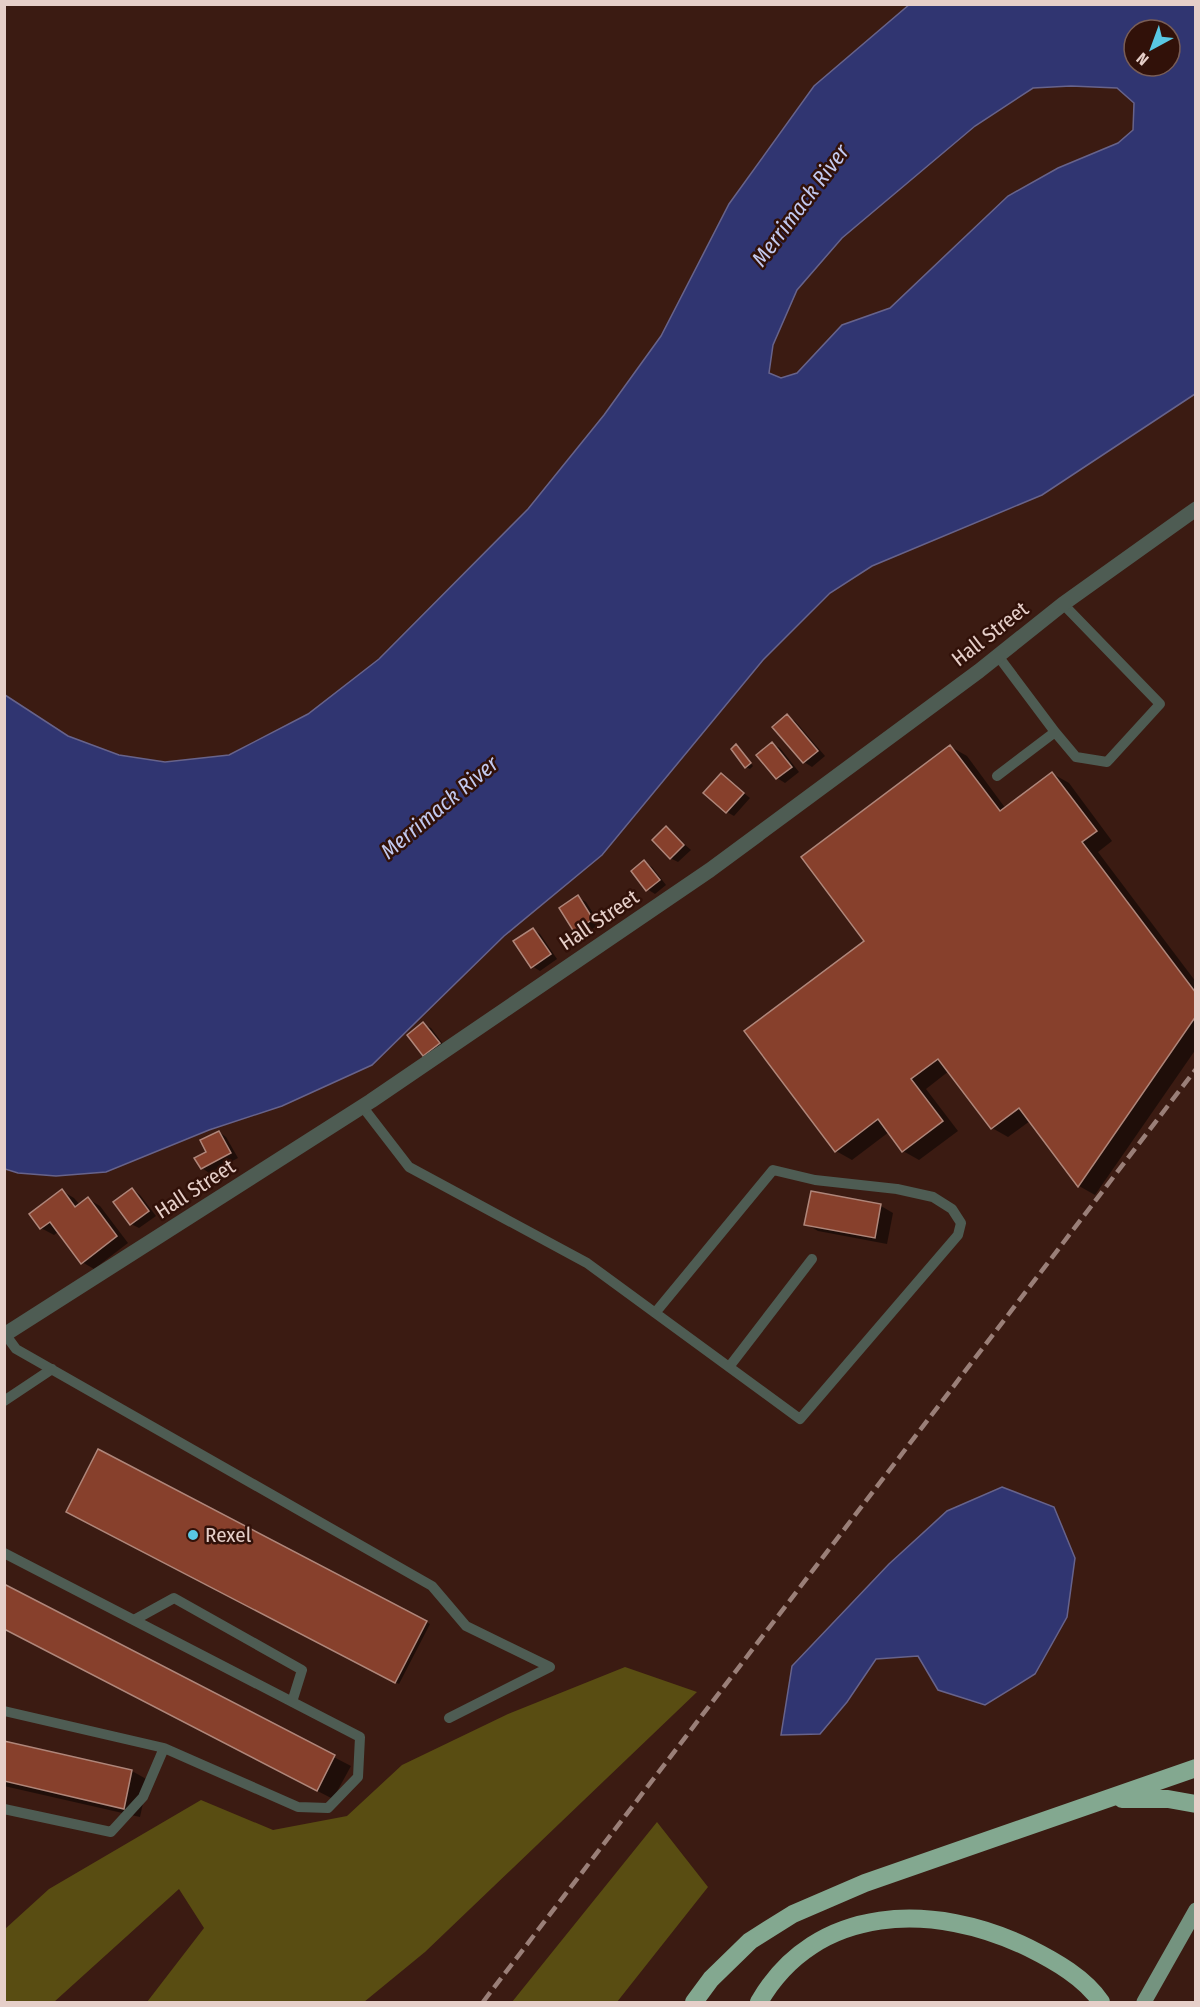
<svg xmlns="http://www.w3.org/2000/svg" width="1200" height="2007" font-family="'Fira Sans Condensed',sans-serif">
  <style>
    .green { fill: #594d12 }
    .water { fill: #303571; stroke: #67638b; stroke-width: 1.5; fill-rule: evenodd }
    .shadow { fill: #0007 }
    .building { fill: #87402c; stroke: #af867a; stroke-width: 1.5 }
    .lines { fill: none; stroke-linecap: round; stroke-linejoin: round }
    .lane { stroke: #4e5c53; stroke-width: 10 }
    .street { stroke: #4e5c53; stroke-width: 15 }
    .primary { stroke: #74937f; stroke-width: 15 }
    .highway { stroke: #83a890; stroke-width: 18 }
    .rail { stroke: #9a7f78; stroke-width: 4.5; stroke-dasharray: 12 6; stroke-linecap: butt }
    .poi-dot { fill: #59c8e4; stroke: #311109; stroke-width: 2 }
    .labels { text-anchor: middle; stroke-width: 5; stroke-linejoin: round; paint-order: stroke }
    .street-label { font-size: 21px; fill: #e6cfc9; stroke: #311109 }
    .poi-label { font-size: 21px; fill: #e6cfc9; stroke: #311109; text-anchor: start }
    .water-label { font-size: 22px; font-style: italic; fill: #c2c9ef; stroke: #311109 }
  </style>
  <rect width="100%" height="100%" fill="#3b1b12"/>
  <!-- green -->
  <path class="green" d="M625 1667 697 1692 425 1952 364 2002H147L204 1928 179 1889 54 2002H5V1929L49 1889 201 1800 273 1830 347 1816 402 1765 508 1714Z
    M657 1822 708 1887 617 2002H512Z"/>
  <!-- water -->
  <path class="water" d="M910 4 1195 5V394L1042 495 872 566 830 593 763 660 602 855 504 936 372 1065 282 1106 209 1130 106 1172 56 1176 18 1173 5 1169V695L68 736 119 755 165 762 229 755 308 714 379 659 528 509 604 415 661 336 729 204 814 86ZM1134 30H1170V66H1134ZM1071 86 1117 88 1134 103 1133 130 1118 143 1058 168 1008 196 890 308 842 325 797 373 781 378 769 373 773 345 797 290 842 238 975 126 1033 88Z
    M1002 1487 1054 1507 1075 1558 1067 1617 1035 1674 985 1705 938 1690 918 1656 876 1659 847 1702 820 1734 781 1735 792 1666 889 1564 947 1511Z"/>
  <!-- shadow -->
  <path class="shadow" d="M787 716 795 721 825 756 812 767 804 762 775 727Z
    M772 744 780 748 799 772 785 783 777 778 758 755Z
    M736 746 753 766 750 769 746 767Z
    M951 747 967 756 1006 809 1053 774 1069 783 1112 841 1098 852 1196 982V1049L1095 1195 1079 1186 1030 1121 1008 1137 992 1128 949 1071 926 1089 958 1131 919 1160 903 1151 889 1132 852 1160 836 1151 866 941Z
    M721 775 750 798 734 816 727 812Z
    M666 828 691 850 678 862 670 858Z
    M644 862 652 867 666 885 655 894 647 889Z
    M578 897 586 902 600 924 583 935 575 931Z
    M533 930 540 934 557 959 540 971 532 966Z
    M423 1024 431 1028 446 1048 432 1059 424 1054Z
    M219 1132 226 1137 238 1158 209 1173 202 1168Z
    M133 1190 140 1195 156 1216 139 1228 131 1224Z
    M62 1191 74 1198 80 1205 88 1199 100 1206 128 1243 94 1269 82 1262 58 1232 54 1235 41 1228 31 1214Z
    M812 1192 881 1206 893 1213 887 1244 818 1231 806 1224Z
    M99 1451 430 1624 399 1684 68 1511Z
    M4 1585 351 1766 333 1799 4 1629Z
    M4 1742 132 1771 148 1780 140 1817 4 1786Z"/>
  <!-- building -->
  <path class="building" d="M787 714 818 751 803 763 772 727Z
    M772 742 792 767 776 779 756 755Z
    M736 744 751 763 745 768 731 749Z
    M950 745 1000 811 1052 772 1097 831 1082 842 1196 993V1016L1078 1187 1019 1108 991 1129 938 1059 911 1079 943 1121 902 1152 878 1119 835 1152 744 1031 864 941 801 857Z
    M721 773 744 793 726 813 703 793Z
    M666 826 684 845 670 859 652 840Z
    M644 860 660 880 646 891 631 871Z
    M578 895 593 919 574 932 559 908Z
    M533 928 551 954 531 968 513 941Z
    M423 1022 440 1043 423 1056 407 1035Z
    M219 1131 231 1153 201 1169 194 1158 206 1152 200 1140Z
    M132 1188 149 1211 130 1225 113 1202Z
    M62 1189 75 1207 88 1197 117 1236 81 1264 50 1222 40 1229 29 1214Z
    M811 1191 881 1204 875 1238 804 1225Z
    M98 1449 427 1621 395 1683 66 1512Z
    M4 1584 335 1755 317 1791 4 1629Z
    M4 1741 132 1770 124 1809 4 1781Z"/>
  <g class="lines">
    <!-- lane -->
    <path class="lane" d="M998 656 1055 732
      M997 776 1055 732 1076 757 1107 762 1160 704 1063 604
      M362 1106 409 1167 587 1263 800 1419 958 1235 961 1223 952 1209 933 1197 897 1189 815 1180 773 1170 655 1313
      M5 1334 16 1349 432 1586 466 1626 550 1667 449 1718
      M729 1367 812 1259
      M4 1401 52 1369
      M4 1553 360 1737 358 1777 328 1808 298 1807 164 1748 143 1797 111 1832 4 1809
      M134 1620 174 1598 302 1670 292 1702
      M4 1711 164 1748"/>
    <!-- street -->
    <path class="street" d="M4 1335 371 1101 710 870 979 671 1063 604 1196 509"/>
    <!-- primary -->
    <path class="primary" d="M1144 2002 1196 1910"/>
    <!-- highway -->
    <path class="highway" d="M1122 1799H1168L1196 1804
      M694 2002 711 1979 750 1941 793 1914 865 1883 1196 1768
      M759 2002C816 1903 935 1902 1029 1948 1055 1961 1085 1978 1101 2002"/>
    <!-- rail -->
    <path class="rail" d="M483 2002 1196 1069"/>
  </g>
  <!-- markers -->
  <circle class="poi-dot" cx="193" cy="1535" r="6"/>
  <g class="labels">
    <!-- street labels -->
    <g class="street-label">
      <text transform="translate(990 634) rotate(-38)" y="7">Hall Street</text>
      <text transform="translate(599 920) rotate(-34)" y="7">Hall Street</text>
      <text transform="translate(195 1189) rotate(-33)" y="7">Hall Street</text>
    </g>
    <!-- poi labels -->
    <g class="poi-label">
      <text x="205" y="1542">Rexel</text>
    </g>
    <!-- water labels -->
    <g class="water-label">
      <text transform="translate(800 205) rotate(-53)" y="8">Merrimack River</text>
      <text transform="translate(439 807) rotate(-40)" y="8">Merrimack River</text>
    </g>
  </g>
  <!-- border -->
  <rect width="1200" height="2007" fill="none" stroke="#e6cfc9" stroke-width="12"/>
  <!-- north arrow -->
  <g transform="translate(1152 48) rotate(221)"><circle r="28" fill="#311109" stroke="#795d56" stroke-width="1.5"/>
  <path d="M0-4.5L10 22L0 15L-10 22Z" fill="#59c8e4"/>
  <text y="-9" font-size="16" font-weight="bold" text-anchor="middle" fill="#e6cfc9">N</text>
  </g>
</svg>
